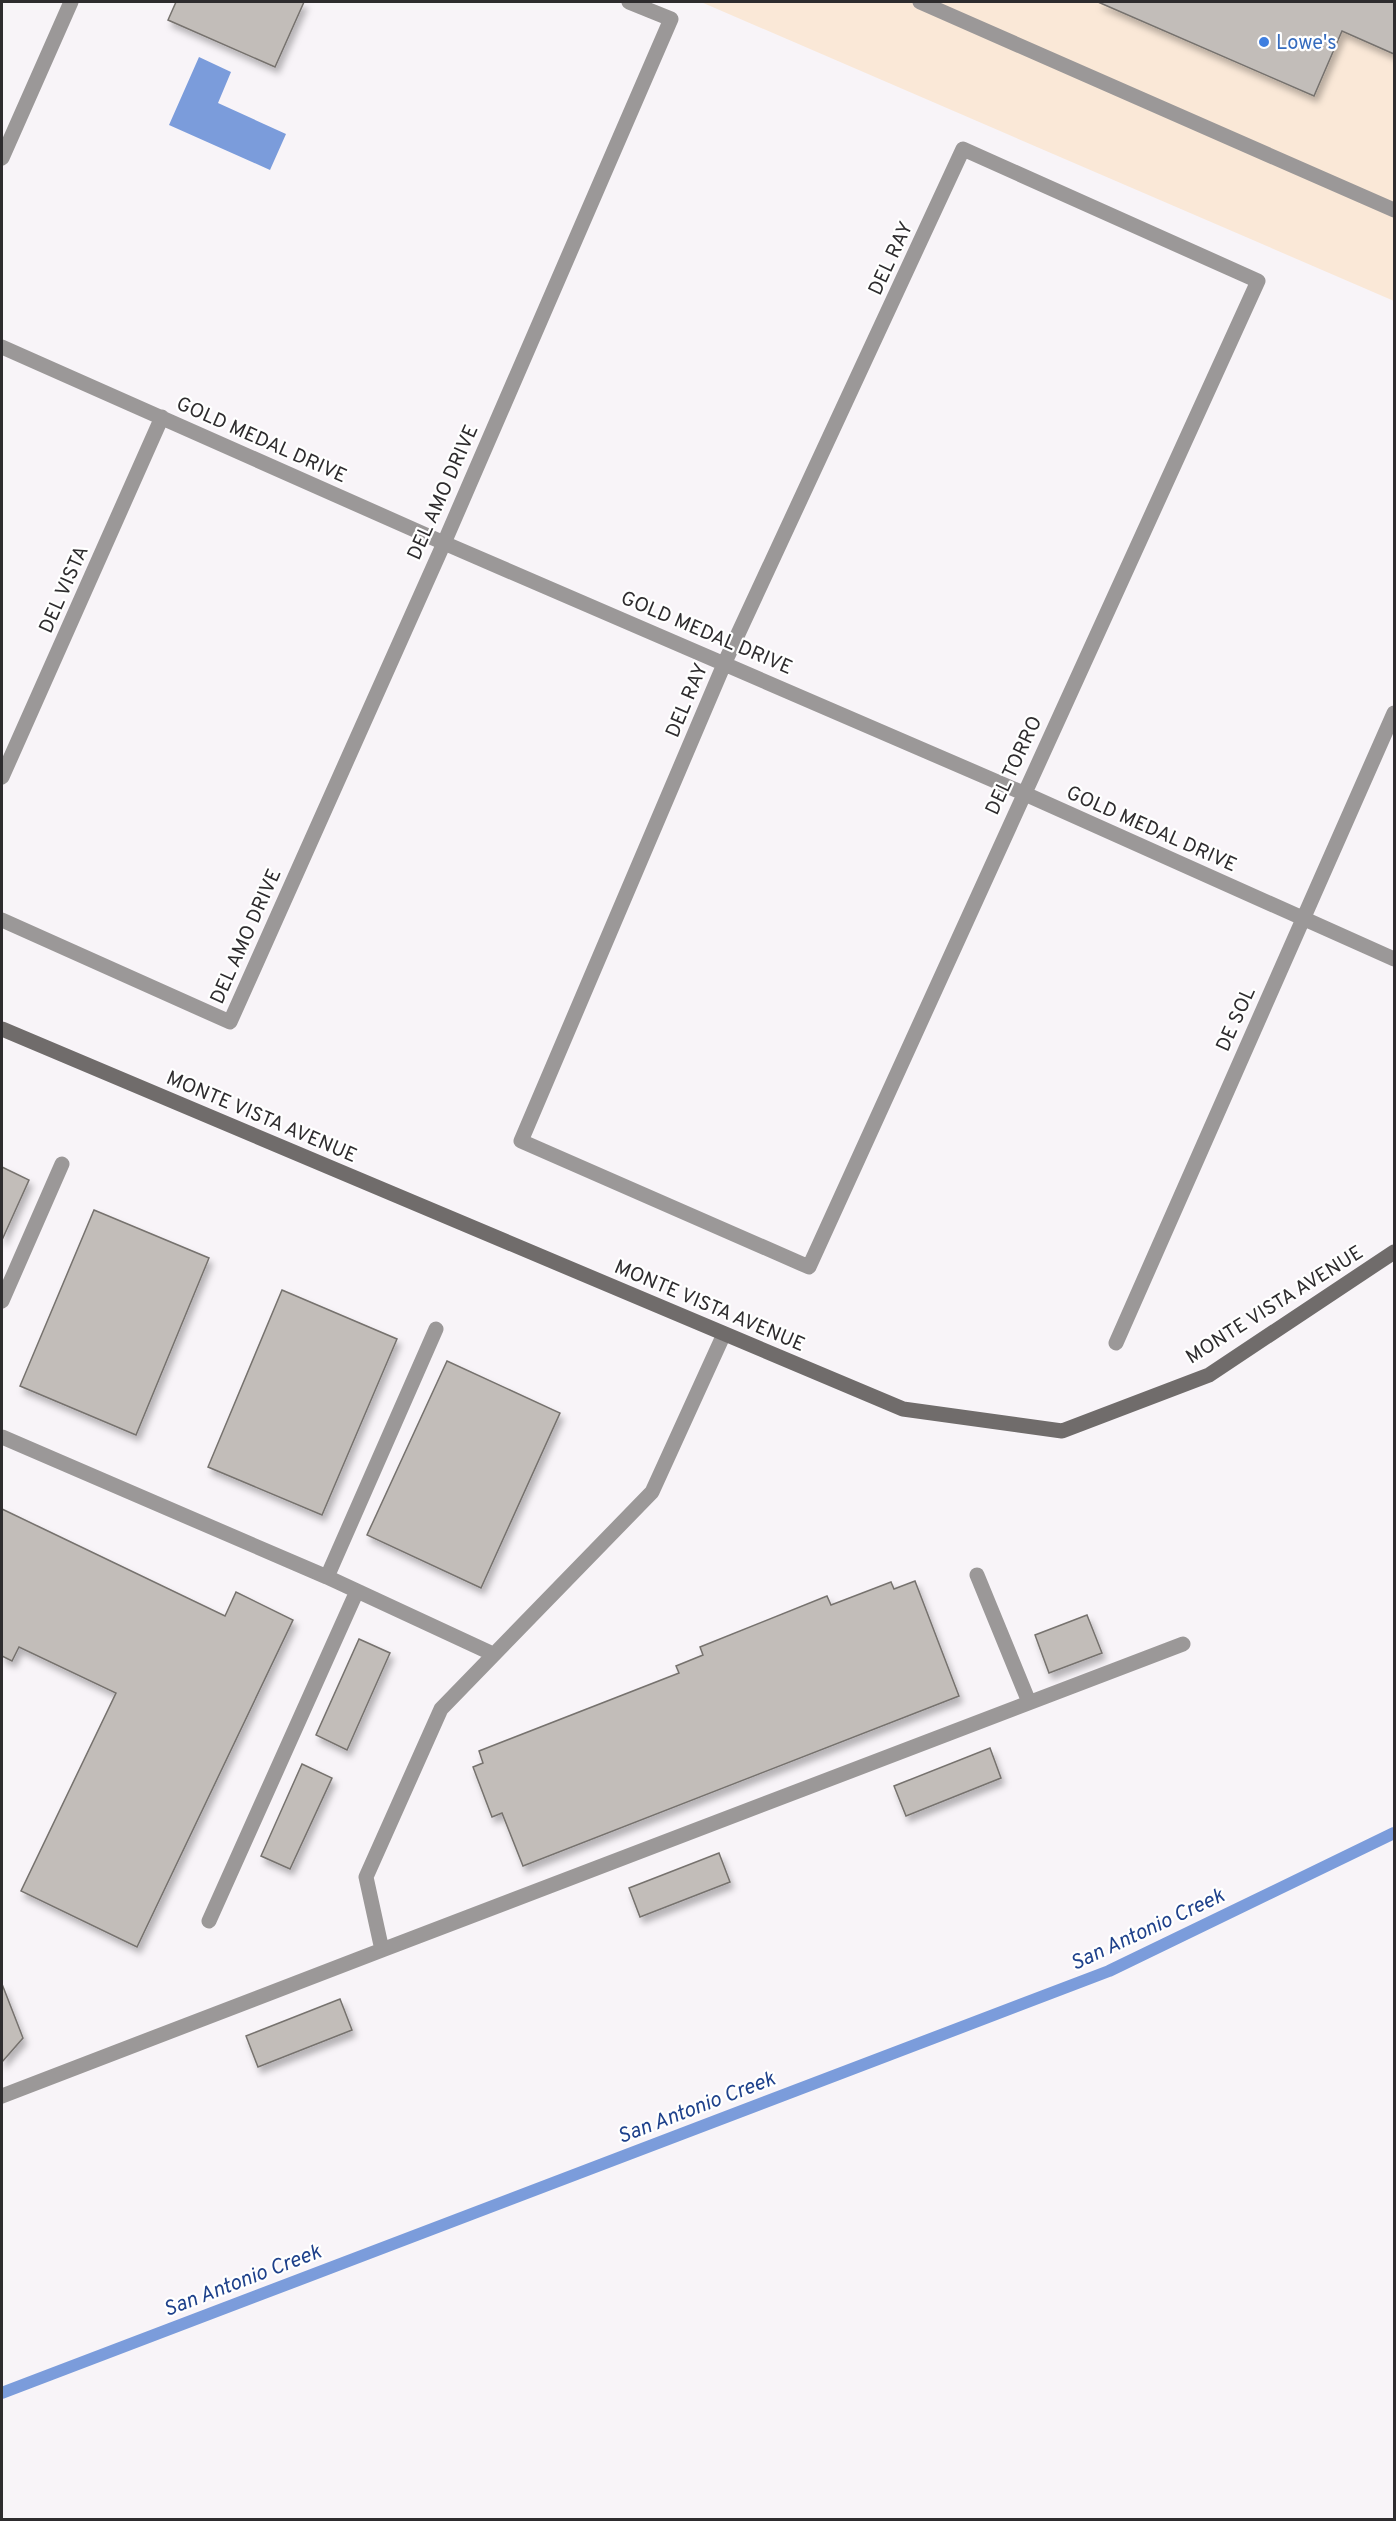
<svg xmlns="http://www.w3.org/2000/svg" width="1396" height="2521" font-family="Overpass,sans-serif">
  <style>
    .commercial { fill: #fae8d7 }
    .water { fill: #7b9cdb }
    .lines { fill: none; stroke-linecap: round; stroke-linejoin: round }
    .stream { stroke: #7b9cdb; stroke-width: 12 }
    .building { fill: #c2bdb9; stroke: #76726e; stroke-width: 1.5; filter: url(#shadow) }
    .lane { stroke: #9b9898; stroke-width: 15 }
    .street { stroke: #9b9898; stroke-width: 15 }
    .secondary { stroke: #706c6b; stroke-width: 15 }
    .shop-dot { fill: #3f7fe0; stroke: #fff; stroke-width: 2 }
    .labels { text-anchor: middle; stroke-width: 4.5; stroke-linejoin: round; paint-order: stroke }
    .shop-label { font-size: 20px; fill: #366cbe; stroke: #fff; text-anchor: start }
    .street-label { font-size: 20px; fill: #2e2c2e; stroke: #fff }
    .water-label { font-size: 21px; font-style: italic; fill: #1e418b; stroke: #fff }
  </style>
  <defs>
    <filter id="shadow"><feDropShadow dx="3.5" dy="6" stdDeviation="3" flood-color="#0004"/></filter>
  </defs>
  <rect width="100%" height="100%" fill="#f8f4f8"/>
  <!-- commercial -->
  <path class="commercial" d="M701 2H1394V301Z"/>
  <!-- water -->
  <path class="water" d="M199 57 231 72 218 103 286 134 270 170 169 125Z"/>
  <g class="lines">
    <!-- stream -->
    <path class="stream" d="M2 2393 1109 1971 1394 1833"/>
  </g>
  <!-- building -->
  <path class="building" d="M176 2H304L275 67 168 20Z
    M1098 2H1394V54L1342 31 1314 96Z
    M2 1167 29 1180 2 1240Z
    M94 1210 209 1258 136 1435 20 1386Z
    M282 1290 397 1339 322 1515 208 1467Z
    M447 1361 560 1413 481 1588 367 1535Z
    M2 1509 225 1616 236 1592 293 1620 137 1947 21 1891 116 1693 19 1647 12 1661 2 1656Z
    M915 1581 959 1696 523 1866 502 1813 492 1817 473 1767 483 1763 479 1751 679 1673 676 1666 703 1655 700 1647 827 1596 831 1605 891 1582 894 1589Z
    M1087 1615 1102 1653 1049 1673 1035 1635Z
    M359 1639 390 1653 347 1750 316 1735Z
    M990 1748 1001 1778 906 1816 894 1786Z
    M302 1764 332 1778 290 1869 261 1856Z
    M719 1853 730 1882 640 1917 629 1888Z
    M2 1984 23 2038 2 2062Z
    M340 1999 352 2030 258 2067 246 2036Z"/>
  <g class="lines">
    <!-- lane -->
    <path class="lane" d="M920 2 1394 210
      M2 1301 62 1164
      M2 1437 327 1577 493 1654
      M977 1575 1029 1702
      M327 1577 436 1329
      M209 1921 357 1591
      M382 1950 1183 1644
      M2 2096 382 1950 366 1877 441 1709 652 1492 724 1334"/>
    <!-- street -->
    <path class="street" d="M963 149 1258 281 809 1267 521 1141 725 662Z
      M2 158 71 2
      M2 347 444 543 1023 793 1394 959
      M2 777 162 417
      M2 920 230 1022 444 543 671 19 629 2
      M1116 1343 1394 713"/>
    <!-- secondary -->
    <path class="secondary" d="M2 1029 903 1409 1062 1431 1209 1375 1394 1252"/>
  </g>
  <!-- markers -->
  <circle class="shop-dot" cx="1264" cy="42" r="6"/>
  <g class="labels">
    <!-- shop labels -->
    <g class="shop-label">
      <text x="1276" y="49">Lowe's</text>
    </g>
    <!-- street labels -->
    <g class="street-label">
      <text transform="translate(890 258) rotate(-65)" y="7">DEL RAY</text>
      <text transform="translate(262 439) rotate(24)" y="7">GOLD MEDAL DRIVE</text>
      <text transform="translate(442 492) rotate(-66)" y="7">DEL AMO DRIVE</text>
      <text transform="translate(63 589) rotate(-66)" y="7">DEL VISTA</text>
      <text transform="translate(707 632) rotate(23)" y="7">GOLD MEDAL DRIVE</text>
      <text transform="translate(686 700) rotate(-67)" y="7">DEL RAY</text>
      <text transform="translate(1013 765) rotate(-65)" y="7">DEL TORRO</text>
      <text transform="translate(1152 828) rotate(24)" y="7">GOLD MEDAL DRIVE</text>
      <text transform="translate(245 936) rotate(-66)" y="7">DEL AMO DRIVE</text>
      <text transform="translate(1235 1019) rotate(-66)" y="7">DE SOL</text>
      <text transform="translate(262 1116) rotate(23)" y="7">MONTE VISTA AVENUE</text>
      <text transform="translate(1274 1304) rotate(-32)" y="7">MONTE VISTA AVENUE</text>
      <text transform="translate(710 1305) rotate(23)" y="7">MONTE VISTA AVENUE</text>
    </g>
    <!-- water labels -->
    <g class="water-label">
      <text transform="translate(1147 1929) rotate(-25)" y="7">San Antonio Creek</text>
      <text transform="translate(696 2107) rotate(-21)" y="7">San Antonio Creek</text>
      <text transform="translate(242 2280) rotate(-21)" y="7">San Antonio Creek</text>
    </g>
  </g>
  <!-- border -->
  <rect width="1396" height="2521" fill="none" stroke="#2e2c2e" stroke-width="6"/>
</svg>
